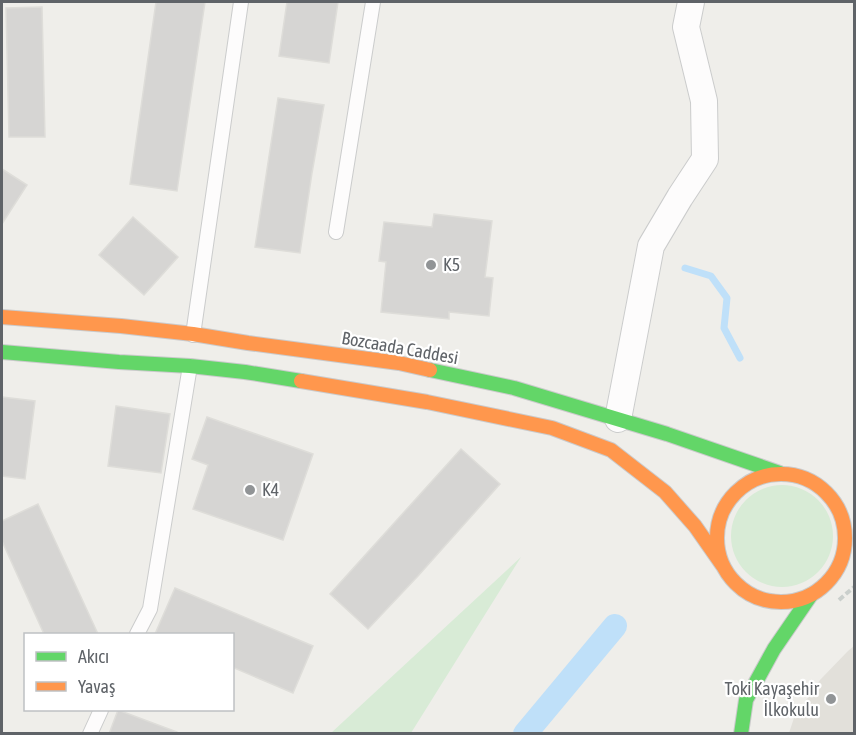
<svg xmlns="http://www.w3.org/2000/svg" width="856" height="735" font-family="'Asap Condensed',sans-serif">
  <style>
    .education { fill: #e2e0da }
    .green { fill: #d8ebd6 }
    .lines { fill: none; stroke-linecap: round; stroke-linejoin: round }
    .stream { stroke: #bfe0f9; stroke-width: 7 }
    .canal { stroke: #bfe0f9; stroke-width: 24 }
    .building { fill: #d6d5d3; stroke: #deddd9; stroke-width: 1.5 }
    .lane-casing { stroke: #cbcccc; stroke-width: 16 }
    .street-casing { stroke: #cbcccc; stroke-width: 28 }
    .fast-casing { stroke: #cacacb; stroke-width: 16 }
    .slow-casing { stroke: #cacacb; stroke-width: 16 }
    .path { stroke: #cacfcc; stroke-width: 4; stroke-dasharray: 6 3; stroke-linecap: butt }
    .lane { stroke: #fdfcfc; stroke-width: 14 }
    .street { stroke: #fdfcfc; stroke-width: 26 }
    .fast { stroke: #63d668; stroke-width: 14 }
    .slow { stroke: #ff974d; stroke-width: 14 }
    .poi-dot { fill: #919496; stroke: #fff; stroke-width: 2 }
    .labels { text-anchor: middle; stroke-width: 4.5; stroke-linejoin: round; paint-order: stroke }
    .poi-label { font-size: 18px; fill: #5f6368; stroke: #fff; text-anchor: start }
    .street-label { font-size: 18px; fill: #5f6368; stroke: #fff }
  </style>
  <rect width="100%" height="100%" fill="#efeeea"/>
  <!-- education -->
  <path class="education" d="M854 646V733H789L794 718 820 680 848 651Z"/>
  <!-- green -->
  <path class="green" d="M731 536a51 51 0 1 1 102 0a51 51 0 1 1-102 0Z
    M521 557 411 733H331Z"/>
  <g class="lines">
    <!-- stream -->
    <path class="stream" d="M685 268 711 276 727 298 724 328 740 358"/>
    <!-- canal -->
    <path class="canal" d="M525 734 615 626"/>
  </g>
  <!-- building -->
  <path class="building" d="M156 2H205L177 191 130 184Z
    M287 2H338L329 63 279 56Z
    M42 7 45 137H9L6 8Z
    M278 98 324 105 312 173 300 253 255 247Z
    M2 169 27 185 2 224Z
    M434 214 492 221 485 277 493 278 489 316 449 312V319L381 312 386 262 379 261 384 222 432 227Z
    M133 217 178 257 144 295 99 255Z
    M2 397 35 401 25 479 2 476Z
    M116 406 170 414 161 473 108 466Z
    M207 417 313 454 283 540 193 509 208 465 192 459Z
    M461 449 500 484 418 576 368 629 330 594Z
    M38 504 69 571 98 634H44L2 541V521Z
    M175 588 313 646 293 693 232 667V634H155Z
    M118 710 177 732V734H109Z"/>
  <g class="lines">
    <defs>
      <path id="lane" d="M336 232 373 2
        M193 335 241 2
        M137 634 150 609 190 366
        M90 734 101 710"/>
      <path id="street" d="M618 419 651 246 680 197 705 159 704 101 686 27 691 2"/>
      <path id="fast" d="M2 352 119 362 190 366 245 372 301 381
        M430 370 514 388 667 434 780 473
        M741 734 746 700 774 649 811 595"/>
      <path id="slow" d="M2 317 121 326 193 334 248 343 399 363 430 370
        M301 381 427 402 552 428 611 450 665 492 695 526 723 566
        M717 538a64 64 0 1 1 128 0a64 64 0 1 1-128 0Z"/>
    </defs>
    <!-- lane casing -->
    <use href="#lane" class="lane-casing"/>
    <!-- street casing -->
    <use href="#street" class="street-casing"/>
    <!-- fast casing -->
    <use href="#fast" class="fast-casing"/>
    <!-- slow casing -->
    <use href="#slow" class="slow-casing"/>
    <!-- path -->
    <path class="path" d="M839 600 854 587"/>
    <!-- lane -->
    <use href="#lane" class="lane"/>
    <!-- street -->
    <use href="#street" class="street"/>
    <!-- fast -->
    <use href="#fast" class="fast"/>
    <!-- slow -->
    <use href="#slow" class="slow"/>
  </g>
  <!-- markers -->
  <g class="poi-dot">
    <circle cx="431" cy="265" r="6"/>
    <circle cx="250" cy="490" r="6"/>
    <circle cx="831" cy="699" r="6"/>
  </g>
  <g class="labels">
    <!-- poi labels -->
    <g class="poi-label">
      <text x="443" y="271">K5</text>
      <text x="262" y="496">K4</text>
      <text x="819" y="695" text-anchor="end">Toki Kayaşehir<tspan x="819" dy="21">İlkokulu</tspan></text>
    </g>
    <!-- street labels -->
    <g class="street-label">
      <text transform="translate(400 348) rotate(10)" y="6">Bozcaada Caddesi</text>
    </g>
  </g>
  <!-- border -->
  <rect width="856" height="735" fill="none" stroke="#5f6368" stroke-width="6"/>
  <!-- legend -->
  <rect x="24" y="633" width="210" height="78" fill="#ffffff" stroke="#bfc1c3" stroke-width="1.5"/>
  <rect x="36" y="652" width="30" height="9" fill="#63d668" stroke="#bfc1c3" stroke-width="1.5"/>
  <text x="78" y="663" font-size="18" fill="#5f6368">Akıcı</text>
  <rect x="36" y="682" width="30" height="9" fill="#ff974d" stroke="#bfc1c3" stroke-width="1.5"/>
  <text x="78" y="693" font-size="18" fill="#5f6368">Yavaş</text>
</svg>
